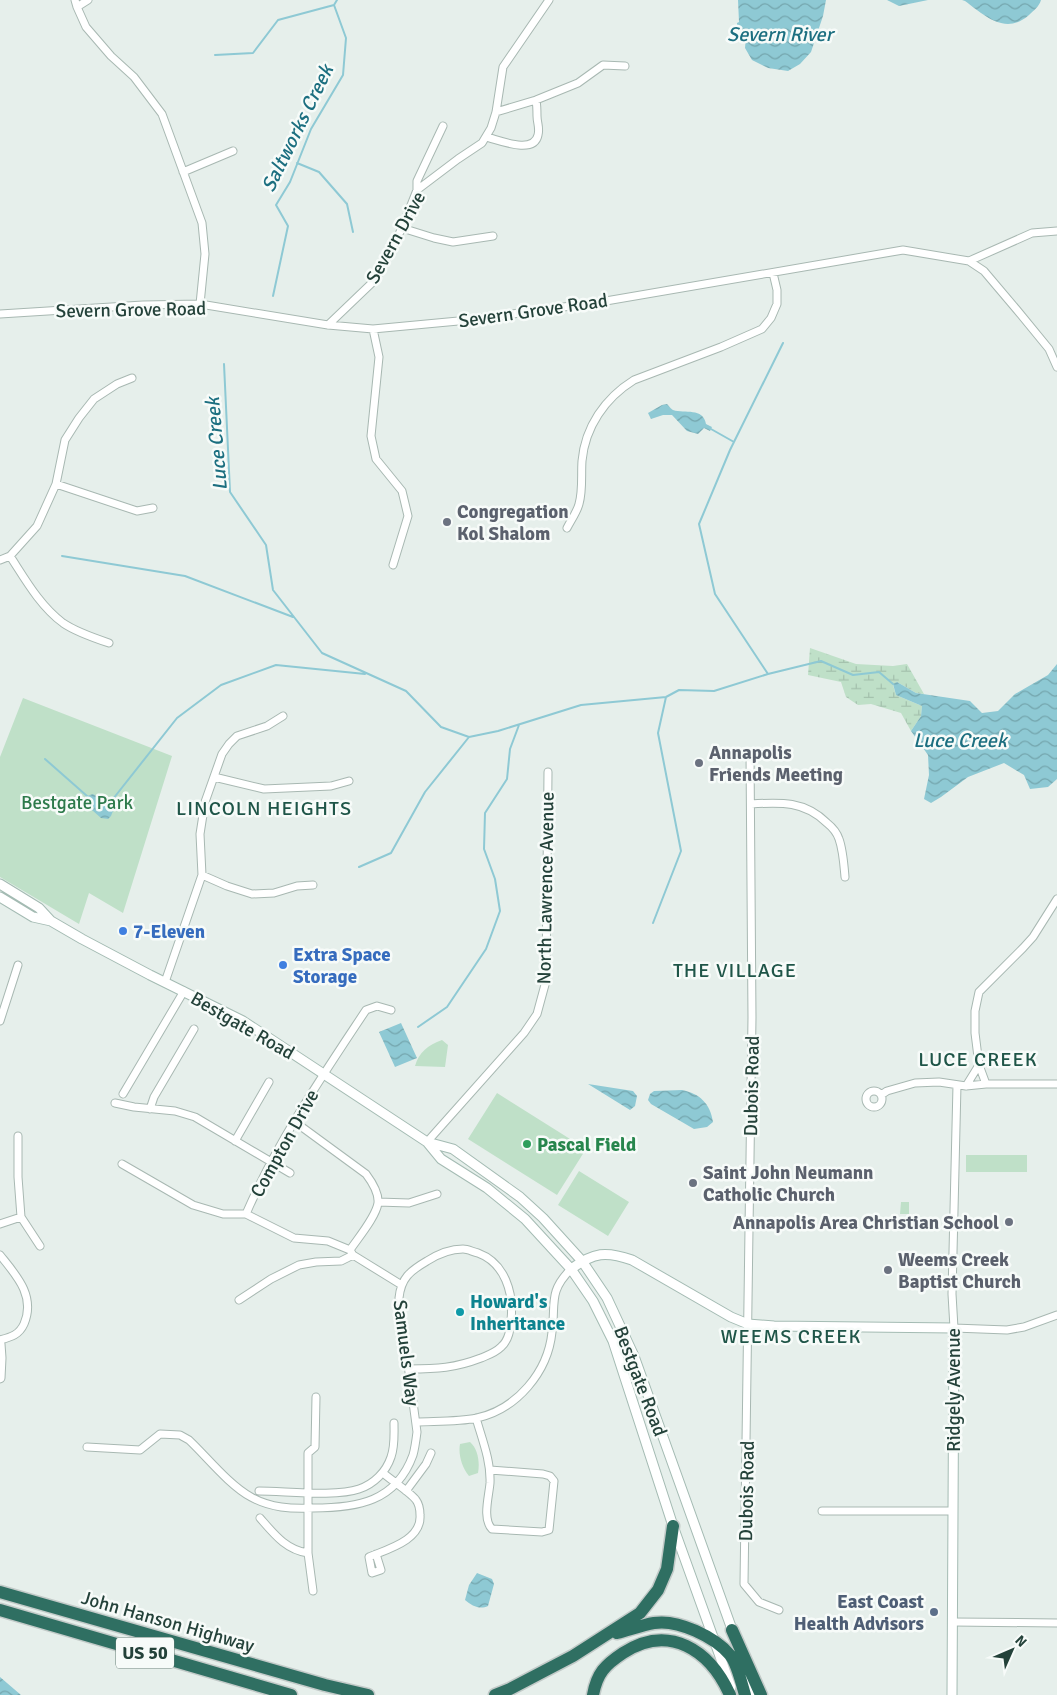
<svg xmlns="http://www.w3.org/2000/svg" width="1057" height="1695" font-family="Signika,sans-serif">
  <style>
    .wetland { fill: url(#wetland-marsh) }
    .park { fill: #bfe0c8 }
    .water { fill: url(#water-waves) }
    .lines { fill: none; stroke-linecap: round; stroke-linejoin: round }
    .stream { stroke: #8ec9d4; stroke-width: 2 }
    .minor-casing { stroke: #a8b8b2; stroke-width: 9 }
    .tertiary-casing { stroke: #a8b8b2; stroke-width: 11 }
    .secondary-casing { stroke: #a4bbb3; stroke-width: 11 }
    .motorway-casing { stroke: #c2cac8; stroke-width: 15 }
    .minor { stroke: #fff; stroke-width: 7 }
    .tertiary { stroke: #fff; stroke-width: 9 }
    .secondary { stroke: #fff; stroke-width: 9 }
    .motorway { stroke: #2f6f62; stroke-width: 12 }
    .worship-dot { fill: #6b7280; stroke: #f7fbf9; stroke-width: 2 }
    .shop-dot { fill: #3f7fe0; stroke: #f7fbf9; stroke-width: 2 }
    .leisure-dot { fill: #2e9e5b; stroke: #f7fbf9; stroke-width: 2 }
    .culture-dot { fill: #0f9aa8; stroke: #f7fbf9; stroke-width: 2 }
    .service-dot { fill: #5c6f8a; stroke: #f7fbf9; stroke-width: 2 }
    .labels { text-anchor: middle; stroke-width: 5; stroke-linejoin: round; paint-order: stroke }
    .shield { fill: #f7fbf9; stroke: #637a73; stroke-width: 1 }
    .shield-label { font-size: 18px; font-weight: bold; fill: #24423a }
    .street-label { font-size: 19px; fill: #24423a; stroke: #f7fbf9 }
    .worship-label { font-size: 19px; font-weight: bold; fill: #5b616d; stroke: #f7fbf9; text-anchor: start }
    .park-label { font-size: 19px; fill: #2d7a4b; stroke: #f7fbf9 }
    .shop-label { font-size: 19px; font-weight: bold; fill: #366cbe; stroke: #f7fbf9; text-anchor: start }
    .leisure-label { font-size: 19px; font-weight: bold; fill: #27864d; stroke: #f7fbf9; text-anchor: start }
    .culture-label { font-size: 19px; font-weight: bold; fill: #0d838f; stroke: #f7fbf9; text-anchor: start }
    .service-label { font-size: 19px; font-weight: bold; fill: #4e5e75; stroke: #f7fbf9; text-anchor: end }
    .water-label { font-size: 20px; font-style: italic; fill: #1c6f80; stroke: #f7fbf9 }
    .neighbourhood-label { font-size: 20px; letter-spacing: 1px; fill: #1f5548; stroke: #f7fbf9 }
  </style>
  <defs>
    <pattern id="wetland-marsh" width="20" height="14" patternUnits="userSpaceOnUse" patternTransform="scale(1.25)"><rect width="20" height="14" fill="#bfe0c8"/><path d="M1 5h8M5 5V1M11 12h8M15 12V8" fill="none" stroke="#a4c1ad"/></pattern>
    <pattern id="water-waves" width="16" height="10" patternUnits="userSpaceOnUse" patternTransform="scale(1.25)"><rect width="16" height="10" fill="#8ec9d4"/><path d="M0 5q4-4 8 0t8 0" fill="none" stroke="#74a5ad"/></pattern>
  </defs>
  <rect width="100%" height="100%" fill="#e6efeb"/>
  <!-- wetland -->
  <path class="wetland" d="M810 648 856 664 893 666 907 664 924 694 916 693 897 682 893 685 896 695 922 706 921 716 911 731 901 713 871 704 858 705 846 697 841 682 808 675Z"/>
  <!-- park -->
  <path class="park" d="M23 698 172 756 123 913 89 893 79 924 0 877V757Z
    M442 1040 448 1045 445 1067 415 1066C419 1052 428 1045 442 1040Z
    M497 1093 586 1149 557 1195 468 1139Z
    M966 1155H1027V1172H966Z
    M579 1171 629 1202 608 1236 558 1205Z
    M901 1202H909V1214H900Z
    M470 1442C478 1449 480 1462 478 1473L469 1476C462 1468 458 1454 460 1444Z"/>
  <!-- water -->
  <path class="water" d="M738 0H826L823 16 811 52 800 64 788 71 768 68 752 60 745 48 746 36 740 27H737V23L739 22Z
    M887 0H928L899 6Z
    M962 0H1041C1039 7 1034 10 1029 15 1005 36 984 15 965 1Z
    M667 404C668 405 671 409 673 410 685 414 703 407 706 424L712 427 710 431 704 428 698 434 687 431 672 415H663L651 419 648 413 662 405Z
    M1057 664V779L1048 787 1030 789 1024 775 1004 763 968 777 941 797 931 803 924 799 929 775 928 755 911 731 921 716 922 706 896 695 893 684 897 682 916 693 970 701 982 713 998 711 1015 694 1048 675Z
    M93 794 109 804 113 811 111 816 108 819 101 818 84 803 83 801 87 796Z
    M401 1023 417 1058 395 1067 379 1032Z
    M588 1084 633 1091 637 1096 635 1106 630 1110Z
    M682 1090C700 1094 710 1103 713 1122L707 1127 694 1129 651 1104 648 1100 650 1094 654 1091Z
    M477 1573 492 1579 494 1584 488 1606C480 1610 472 1606 465 1600L469 1585Z
    M0 1677 21 1695H0Z"/>
  <g class="lines">
    <!-- stream -->
    <path class="stream" d="M215 55 253 53 278 20 334 5
      M297 163 319 172 347 204 353 232
      M273 296 288 226 276 205 290 182 311 129 343 75 346 38 334 5 337 0
      M224 364 230 492 266 545 273 590 322 653 406 691 441 727 469 737 498 731 581 705 666 697 679 690 714 691 768 674 821 661 853 675 879 672 893 684
      M711 429 734 442
      M62 556 185 576 293 617
      M768 674 715 594 699 524 730 450 783 343
      M45 759 87 796
      M109 804 177 718 221 685 276 665 365 674
      M359 867 391 853 425 792 469 737
      M653 923 681 851 658 733 666 697
      M418 1027 447 1007 486 949 500 911 495 879 484 849 485 813 507 779 510 749 519 725"/>
    <defs>
      <path id="minor" d="M75 0 77 7 86 27 111 56 134 77 162 114 202 223 205 254 200 304
        M77 7 88 0
        M496 112 536 100 578 83 603 65 625 66
        M486 137C499 140 534 155 538 135 540 128 537 123 537 116 537 110 537 106 536 100
        M183 172 233 151
        M417 190V181L443 126
        M402 228 434 238 453 242 493 236
        M969 261 984 271 1017 310 1049 349 1057 367
        M0 314 143 305 200 304 328 325 373 329 469 320 600 302 903 250 969 261 1032 233 1057 231
        M328 325 376 279 402 228 417 190 458 159 482 143 491 128 496 112 503 67 549 0
        M373 329 379 357 371 436 376 459 402 491 408 516 393 565
        M56 484 137 511 153 508
        M567 528C571 520 577 512 579 504 583 490 581 475 582 461 585 427 605 398 634 380L721 347 762 329 771 318 777 304V290L773 273
        M10 556C25 579 40 606 63 623 76 632 94 638 109 643
        M0 560 10 556 37 526 56 484 65 440 79 418 94 399 117 384 132 378
        M750 753 752 1017 744 1584 759 1602 779 1610
        M214 777 264 789 331 786 349 781
        M751 804C781 802 805 801 827 823 832 827 837 833 839 839 843 850 844 865 845 877
        M202 875 227 886 252 894 274 893 297 886 313 885
        M165 982 202 875 200 834 205 802 222 754 229 744 237 736 267 726 283 716
        M0 1021 18 965
        M979 1065 986 1084
        M957 1085 952 1294 954 1328 1007 1330 1024 1327 1057 1315
        M966 1086 979 1065 975 1033V1011L979 992 1023 948 1033 937 1057 899
        M866 1099a8 8 0 1 1 16 0a8 8 0 1 1-16 0Z
        M123 1094 184 991
        M881 1095 887 1091 915 1083 939 1082 966 1086 986 1084H1057
        M115 1103 134 1107 175 1111 195 1117 290 1173
        M150 1109 154 1097 194 1029
        M295 1122 366 1174C372 1182 379 1193 378 1203 376 1217 358 1238 350 1250
        M18 1136V1177L21 1217 40 1246
        M235 1141 269 1082
        M427 1142 524 1033 537 1014 546 981 548 772
        M122 1164 193 1205 223 1214H246L294 1238 328 1241 350 1250 353 1255 400 1284
        M378 1202 409 1203 437 1194
        M246 1214C277 1142 323 1075 366 1010L377 1006 391 1010
        M0 1224 21 1217
        M0 1255C16 1275 36 1296 24 1324 19 1335 11 1337 0 1340
        M239 1300 271 1279 299 1265 316 1262 341 1261 353 1255
        M476 1418C482 1439 491 1461 490 1483 489 1496 482 1519 492 1529L542 1532 549 1530 554 1481 550 1476 543 1474 490 1470
        M416 1422C436 1421 458 1422 477 1418 517 1409 548 1372 552 1332 556 1303 548 1292 571 1269
        M87 1447 140 1450 160 1434 180 1435 189 1440C207 1457 229 1485 251 1497 271 1508 291 1509 313 1508 357 1508 396 1502 413 1455 415 1448 416 1440 417 1432L399 1298C401 1278 410 1271 427 1261 438 1254 450 1249 463 1249 468 1249 473 1252 478 1253 505 1263 514 1293 511 1320 510 1330 509 1340 501 1347 495 1353 488 1355 481 1358 455 1368 437 1369 409 1369
        M259 1491C285 1491 337 1497 359 1489 374 1484 386 1472 391 1457 395 1446 394 1434 394 1423
        M406 1491 426 1464 431 1453
        M822 1511H952
        M260 1518C274 1534 286 1550 308 1553
        M376 1554 381 1570 372 1573 369 1557C388 1549 422 1540 420 1515 420 1510 419 1504 416 1500 411 1493 391 1480 383 1473
        M313 1591 308 1553V1453L315 1447 316 1397
        M953 1622 1057 1623"/>
      <path id="tertiary" d="M0 1344 1 1358 0 1378"/>
      <path id="secondary" d="M0 884 39 908 51 921 82 939 150 975 243 1021 427 1142 453 1149 520 1197 543 1218 582 1261 607 1298 634 1356 734 1635
        M0 897 33 917 51 921
        M427 1142 441 1159 487 1188 525 1219 571 1269 593 1301 613 1341 673 1526 731 1687
        M571 1269C594 1252 606 1251 632 1260L731 1317 748 1324 774 1326 954 1328 952 1695
        M746 1674 753 1695"/>
      <path id="motorway" d="M0 1592 325 1685 368 1695
        M0 1610 291 1695
        M732 1630 761 1695
        M617 1633C629 1630 642 1625 654 1623 678 1619 715 1637 730 1655 737 1663 742 1685 745 1695
        M495 1695 510 1689 573 1656 640 1613 658 1590 667 1569 673 1526
        M593 1695C597 1673 605 1665 623 1653 669 1623 710 1650 730 1695"/>
    </defs>
    <!-- minor casing -->
    <use href="#minor" class="minor-casing"/>
    <!-- tertiary casing -->
    <use href="#tertiary" class="tertiary-casing"/>
    <!-- secondary casing -->
    <use href="#secondary" class="secondary-casing"/>
    <!-- motorway casing -->
    <use href="#motorway" class="motorway-casing"/>
    <!-- minor -->
    <use href="#minor" class="minor"/>
    <!-- tertiary -->
    <use href="#tertiary" class="tertiary"/>
    <!-- secondary -->
    <use href="#secondary" class="secondary"/>
    <!-- motorway -->
    <use href="#motorway" class="motorway"/>
  </g>
  <!-- markers -->
  <g class="worship-dot">
    <circle cx="447" cy="522" r="5"/>
    <circle cx="699" cy="763" r="5"/>
    <circle cx="693" cy="1183" r="5"/>
    <circle cx="1009" cy="1222" r="5"/>
    <circle cx="888" cy="1270" r="5"/>
  </g>
  <g class="shop-dot">
    <circle cx="123" cy="931" r="5"/>
    <circle cx="283" cy="965" r="5"/>
  </g>
  <circle class="leisure-dot" cx="527" cy="1144" r="5"/>
  <circle class="culture-dot" cx="460" cy="1312" r="5"/>
  <circle class="service-dot" cx="934" cy="1612" r="5"/>
  <g class="labels">
    <!-- shield labels -->
    <rect class="shield" x="116" y="1637.5" width="58" height="31" rx="4"/>
    <g class="shield-label">
      <text x="145" y="1659">US 50</text>
    </g>
    <!-- street labels -->
    <g class="street-label">
      <text transform="translate(395 237) rotate(-61)" y="7">Severn Drive</text>
      <text transform="translate(131 309) rotate(-1)" y="7">Severn Grove Road</text>
      <text transform="translate(533 310) rotate(-8)" y="7">Severn Grove Road</text>
      <text transform="translate(545 888) rotate(-89)" y="7">North Lawrence Avenue</text>
      <text transform="translate(243 1025) rotate(30)" y="7">Bestgate Road</text>
      <text transform="translate(751 1086) rotate(-89)" y="7">Dubois Road</text>
      <text transform="translate(284 1143) rotate(-61)" y="7">Compton Drive</text>
      <text transform="translate(407 1353) rotate(83)" y="7">Samuels Way</text>
      <text transform="translate(641 1381) rotate(69)" y="7">Bestgate Road</text>
      <text transform="translate(953 1390) rotate(-90)" y="7">Ridgely Avenue</text>
      <text transform="translate(746 1491) rotate(-89)" y="7">Dubois Road</text>
      <text transform="translate(168 1621) rotate(16)" y="7">John Hanson Highway</text>
    </g>
    <!-- worship labels -->
    <g class="worship-label">
      <text x="457" y="518">Congregation<tspan x="457" dy="22">Kol Shalom</tspan></text>
      <text x="709" y="759">Annapolis<tspan x="709" dy="22">Friends Meeting</tspan></text>
      <text x="703" y="1179">Saint John Neumann<tspan x="703" dy="22">Catholic Church</tspan></text>
      <text x="999" y="1229" text-anchor="end">Annapolis Area Christian School</text>
      <text x="898" y="1266">Weems Creek<tspan x="898" dy="22">Baptist Church</tspan></text>
    </g>
    <!-- park labels -->
    <g class="park-label">
      <text x="77" y="809">Bestgate Park</text>
    </g>
    <!-- shop labels -->
    <g class="shop-label">
      <text x="133" y="938">7-Eleven</text>
      <text x="293" y="961">Extra Space<tspan x="293" dy="22">Storage</tspan></text>
    </g>
    <!-- leisure labels -->
    <g class="leisure-label">
      <text x="537" y="1151">Pascal Field</text>
    </g>
    <!-- culture labels -->
    <g class="culture-label">
      <text x="470" y="1308">Howard's<tspan x="470" dy="22">Inheritance</tspan></text>
    </g>
    <!-- service labels -->
    <g class="service-label">
      <text x="924" y="1608">East Coast<tspan x="924" dy="22">Health Advisors</tspan></text>
    </g>
    <!-- water labels -->
    <g class="water-label">
      <text x="780" y="41">Severn River</text>
      <text transform="translate(297 128) rotate(-64)" y="7">Saltworks Creek</text>
      <text transform="translate(216 444) rotate(-95)" y="7">Luce Creek</text>
      <text x="960" y="747">Luce Creek</text>
    </g>
    <!-- neighbourhood labels -->
    <g class="neighbourhood-label">
      <text x="264" y="815">LINCOLN HEIGHTS</text>
      <text x="735" y="977">THE VILLAGE</text>
      <text x="978" y="1066">LUCE CREEK</text>
      <text x="791" y="1343">WEEMS CREEK</text>
    </g>
  </g>
  <!-- north arrow -->
  <g transform="translate(1012 1650) rotate(45)" stroke="#f7fbf9" stroke-width="4" paint-order="stroke">
  <path d="M0-4L9 19L0 12L-9 19Z" fill="#24423a"/>
  <text y="-8" font-size="14" font-weight="bold" text-anchor="middle" fill="#24423a">N</text>
  </g>
</svg>
